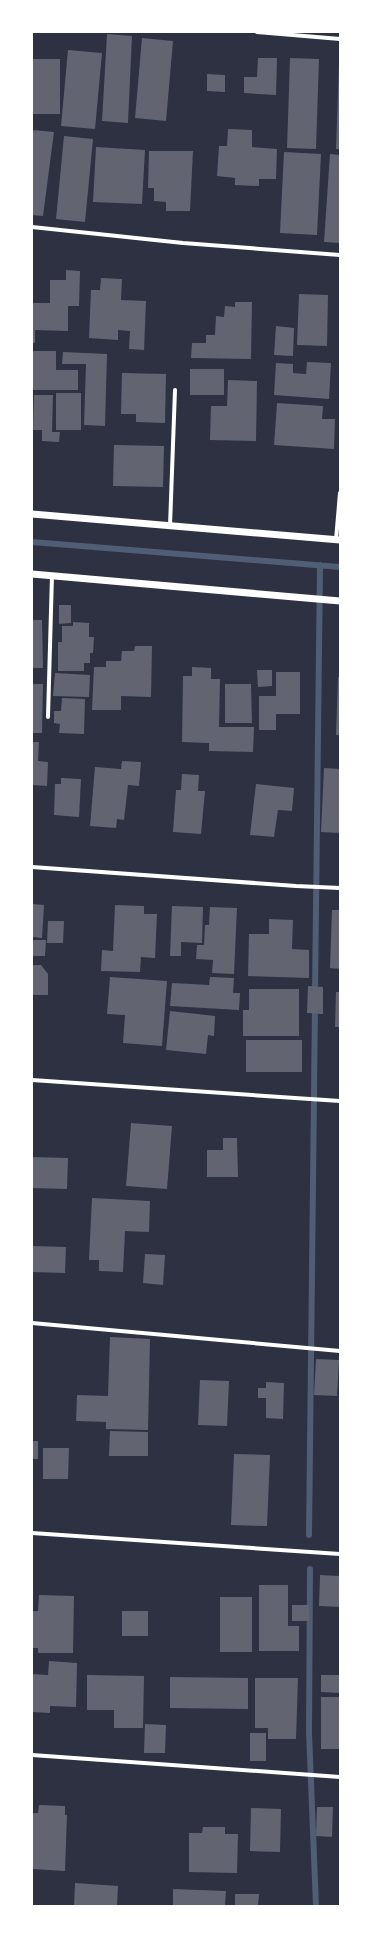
<svg xmlns="http://www.w3.org/2000/svg" width="372" height="1938" font-family="'Asap Condensed',sans-serif">
  <style>
    .lines { fill: none; stroke-linecap: round; stroke-linejoin: round }
    .stream { stroke: #4f5d75; stroke-width: 6 }
    .building { fill: #626471 }
    .minor { stroke: #fff; stroke-width: 4 }
    .tertiary { stroke: #fff; stroke-width: 7 }
  </style>
  <rect width="100%" height="100%" fill="#2d3142"/>
  <g class="lines">
    <!-- stream -->
    <path class="stream" d="M32 542 340 567
      M315 993 320 565
      M309 1535 315 1007
      M310 1569 309 1732 316 1906"/>
  </g>
  <!-- building -->
  <path class="building" d="M107 34 132 36 128 123 102 121Z
    M142 38 173 41 166 121 135 118Z
    M68 50 102 53 95 129 61 126Z
    M258 58H277L276 95 244 93V77H257Z
    M290 58 319 59 316 149 287 148Z
    M32 59H60V114H32Z
    M339 64H340V149H336Z
    M207 74 225 75V92L207 91Z
    M228 129 252 130V147L277 149 276 179H259V186L235 185V178L217 176 219 146H227Z
    M32 130 54 132 43 216 32 215Z
    M64 136 93 139 85 222 56 219Z
    M96 147 145 150 142 204 93 202Z
    M149 151H193L190 211H166V202L154 201V188H148Z
    M284 152 321 154 317 235 280 233Z
    M330 154 340 155V243L324 242Z
    M66 270 80 271 79 306H68V331L35 330V343H32V303H50V280H66Z
    M101 278 122 279 121 300 146 301 144 350 129 349 130 331 118 330V340L89 338 91 290H100Z
    M299 294 328 295 327 346 297 345Z
    M235 302H252L251 359 191 358 192 343H206V335H215L216 316 224 317 225 306 235 307Z
    M276 326 294 328 293 356 274 355Z
    M32 351H56V370H78V390H32Z
    M63 352 107 354 105 426 84 425 86 364H62Z
    M307 362 331 363 329 399 274 395 276 363 293 364V373L306 374Z
    M190 369H224V395H190Z
    M122 373 166 374 165 423 136 422V414H121Z
    M228 380 257 381 256 441 210 440 211 406H227Z
    M56 393H81V430H56Z
    M34 395H53L52 432H60L59 442 42 441V430H33Z
    M277 403 323 406 322 419H335L334 449 274 445Z
    M114 445 164 446 163 487 113 486Z
    M59 605H71V623L59 624Z
    M32 620H42L43 668H32Z
    M73 622 89 623V637H94L93 653H90V663H84V671H58V642H62V626H73Z
    M135 646H152L151 697 121 696V710H92L94 667H106V661H121L122 651H134Z
    M192 667 211 668V679H220L219 727H254L253 752 209 751V743L182 742 183 676H192Z
    M257 670H272V686L258 687Z
    M276 672H300V714H276V730H259V696H276Z
    M55 673 90 675 89 697 53 696Z
    M338 677H340V735H336Z
    M32 684H43L42 733H32Z
    M225 684H251L252 723H225Z
    M62 698 85 699 84 734 59 733 60 724 54 723V711H61Z
    M32 742H39L38 761 48 762 47 786 32 785Z
    M122 761 141 762 139 786 128 785 124 820 117 819 116 828 90 826 95 767 121 769Z
    M324 768 340 769V833L321 832Z
    M182 774 199 775 198 791H205L201 834 173 832 176 790H181Z
    M61 778 81 779 79 817 54 815 55 784H61Z
    M256 784 294 788 292 811 278 810 274 837 250 835Z
    M32 904 44 905 42 938 32 937Z
    M115 905 144 906V914H157L155 958 141 957 140 972 101 971 102 950 113 951Z
    M172 906 203 907 202 943 181 942V956H170Z
    M210 907 237 908 234 974 212 973 213 960 196 959 197 945H204L205 925H209Z
    M332 910H340V969L330 968Z
    M269 919 293 920 292 949 309 950V978L248 976 249 934H269Z
    M48 921H64L63 943H47Z
    M32 940H46L45 956H32Z
    M32 965H41L48 974V995H32Z
    M110 977 167 981 162 1046 123 1043 125 1015 107 1014Z
    M210 977 234 978 233 993H240L239 1010 170 1006 172 983 209 985Z
    M308 986 323 987V1014L307 1013Z
    M249 989H299V1036H243V1010H249Z
    M336 992H340V1027H335Z
    M170 1011 215 1016 214 1036 208 1035 206 1054 166 1050Z
    M246 1040H302V1072H246Z
    M131 1123 172 1126 167 1189 126 1186Z
    M223 1138H237L238 1177H207V1150H223Z
    M32 1157 68 1158 67 1189 32 1188Z
    M92 1198 150 1201 149 1232 125 1231 123 1272 99 1271V1260H89Z
    M32 1246 66 1247 65 1273 32 1272Z
    M145 1254 165 1255 163 1285 143 1283Z
    M110 1337 150 1339 148 1430 106 1429V1422L76 1421 77 1395 108 1396Z
    M316 1359 339 1360 337 1396 314 1395Z
    M200 1380 229 1381 227 1426 198 1425Z
    M266 1382 284 1383 283 1419 266 1418V1398H258V1388H266Z
    M110 1431 148 1432V1456H109Z
    M32 1441H38V1459H32Z
    M43 1448H69L68 1479H43Z
    M234 1454 270 1455 267 1526 231 1525Z
    M320 1575 340 1576V1607L319 1606Z
    M259 1585H288V1626H299V1651H259Z
    M39 1595 74 1596 73 1653H38V1648H32V1611H38Z
    M220 1597H252V1652H220Z
    M292 1605H309V1621H292Z
    M122 1611H148V1636H122Z
    M49 1661 77 1663 76 1707 50 1706V1713L32 1712V1674L48 1675Z
    M87 1675 144 1676 143 1728H114V1710H87Z
    M321 1675H340V1693L321 1692Z
    M170 1677 248 1678V1709L170 1708Z
    M255 1678H298L296 1739H268V1728H255Z
    M321 1697H340V1749H321Z
    M145 1724 166 1725 165 1753H144Z
    M250 1733H266V1761H250Z
    M39 1805 65 1806V1815H67L65 1871 32 1869V1813H38Z
    M317 1807H333L332 1837 316 1836Z
    M251 1808 281 1809 280 1852 250 1851Z
    M203 1827H225V1834H238L237 1873 189 1872V1833H202Z
    M75 1883 118 1886 117 1906H74Z
    M173 1889 226 1891 225 1906H173Z
    M235 1894H259L258 1906H235Z"/>
  <g class="lines">
    <!-- minor -->
    <path class="minor" d="M257 32 340 39
      M32 227 183 243 340 255
      M170 526 175 390
      M336 540 340 493
      M48 717 52 575
      M32 867 296 886 340 888
      M32 1080 340 1101
      M32 1323 340 1351
      M32 1533 340 1554
      M32 1755 340 1777"/>
    <!-- tertiary -->
    <path class="tertiary" d="M32 514 340 540
      M32 574 340 601"/>
  </g>
  <!-- border -->
  <rect width="372" height="1938" fill="none" stroke="#ffffff" stroke-width="66"/>
</svg>
